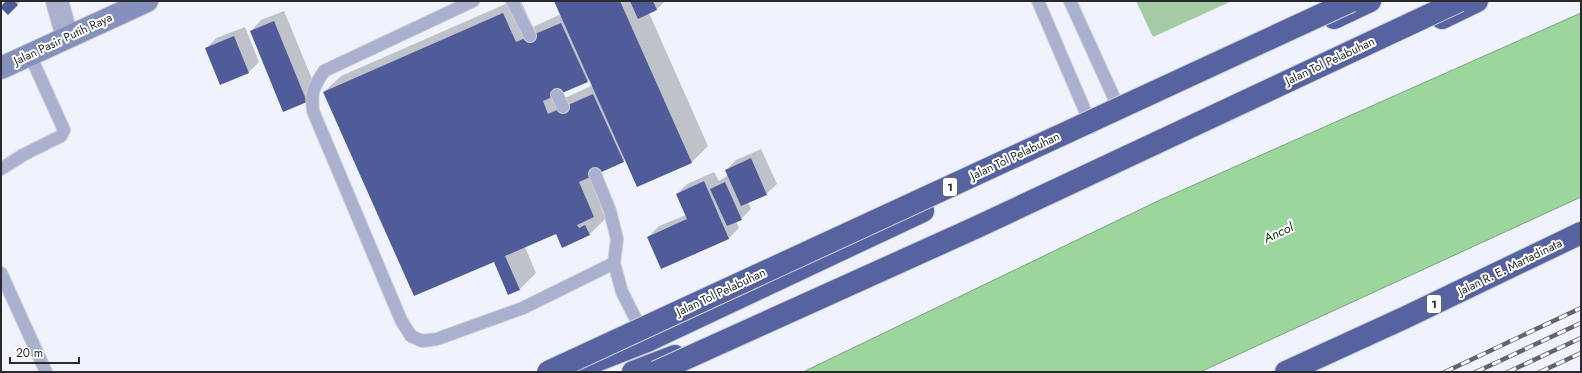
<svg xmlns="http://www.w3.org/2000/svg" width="1582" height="373" font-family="Jost,sans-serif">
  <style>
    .green { fill: #a5cba5 }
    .water { fill: #9cd69c; stroke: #7aa27b }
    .shadow { fill: #0003; fill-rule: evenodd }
    .building { fill: #505c9a }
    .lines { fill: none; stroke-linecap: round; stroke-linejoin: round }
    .lane-casing { stroke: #cccfd8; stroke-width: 14 }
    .street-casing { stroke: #cccfd8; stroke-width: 24 }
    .secondary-casing { stroke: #cccfd8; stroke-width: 24 }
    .highway-casing { stroke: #cccfd8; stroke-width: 24 }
    .lane { stroke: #a9b1cf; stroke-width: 12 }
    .street { stroke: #a9b1cf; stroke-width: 22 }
    .secondary { stroke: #8590bd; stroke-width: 22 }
    .highway { stroke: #5763a1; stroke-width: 22 }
    .rail-casing { stroke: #63656a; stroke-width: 4.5 }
    .rail { stroke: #fff; stroke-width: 3; stroke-dasharray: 9; stroke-linecap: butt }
    .highway-bridge-casing { stroke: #cccfd8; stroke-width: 24; stroke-linecap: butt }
    .highway-bridge { stroke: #5763a1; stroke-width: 22 }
    .labels { text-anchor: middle; stroke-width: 4; stroke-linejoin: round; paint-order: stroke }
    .shield { fill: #fff; stroke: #696a6c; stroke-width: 1 }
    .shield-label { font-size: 11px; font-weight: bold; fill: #292a2d }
    .street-label { font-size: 12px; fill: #292a2d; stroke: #fff }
    .water-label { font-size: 13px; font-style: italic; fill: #0e3712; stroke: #fff }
  </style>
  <rect width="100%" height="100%" fill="#f0f3fd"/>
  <!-- green -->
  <path class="green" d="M1136 1H1232L1153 37Z"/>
  <!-- water -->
  <path class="water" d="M1581 13V197L1200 372H803L1160 200Z"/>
  <!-- shadow -->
  <path class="shadow" d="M7 1H21L8 14Z
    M512 1H521L533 27 561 14 555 1H665L656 10 649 13 708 146 692 162 625 159 623 161 598 172 610 200 601 209 606 218 589 235 557 233 525 247 536 273 520 289 509 293 494 260 324 92 341 76ZM590 78 593 85 565 98 562 92 587 81Z
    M284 11 317 91 307 101 251 31 261 20Z
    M245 27 259 62 249 72 206 49 216 38Z
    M761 149 777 184 766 194 748 202 751 209 741 219 736 221 739 228 729 238 662 268 648 237 659 226 686 215 677 194 687 184 714 172 719 181 728 175 726 170 736 160Z"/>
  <!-- building -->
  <path class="building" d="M6 1H14L18 5 8 15 1 8V6Z
    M554 1H620L692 163 637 187Z
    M630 1H653L657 10 638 19Z
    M503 13 516 42 561 23 588 82 543 101 548 114 593 94 624 162 579 182 594 217 577 225 579 228 585 225 590 235 562 248 556 234 505 256 520 290 508 295 494 262 414 296 323 92Z
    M274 21 307 102 283 112 250 31Z
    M234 36 249 73 220 85 205 48Z
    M751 158 767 195 741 206 725 170Z
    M704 181 729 239 661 269 647 237 687 219 676 194Z
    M725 182 742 220 727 226 710 189Z"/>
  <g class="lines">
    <defs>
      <path id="lane" d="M473 1 324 71C313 88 311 91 313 111L401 320 411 336 422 341 437 339 523 308 614 263
        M512 1 530 36
        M1038 1 1092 127
        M1070 1 1121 113
        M557 95 563 107
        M1 169 23 155 61 136 64 130 30 55
        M595 174 610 211 617 239 614 263 622 292 643 333
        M1 273 46 372"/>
      <path id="street" d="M57 1 67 37"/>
      <path id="secondary" d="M1 68 147 1"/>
      <path id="highway" d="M1334 18 1370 1
        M1442 18 1477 1
        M583 366 647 341 923 211
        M633 372 675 356
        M1286 372 1404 318 1581 233"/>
    </defs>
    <!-- lane casing -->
    <use href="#lane" class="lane-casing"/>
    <!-- street casing -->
    <use href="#street" class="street-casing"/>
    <!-- secondary casing -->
    <use href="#secondary" class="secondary-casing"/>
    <!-- highway casing -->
    <use href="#highway" class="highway-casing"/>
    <!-- lane -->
    <use href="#lane" class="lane"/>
    <!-- street -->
    <use href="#street" class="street"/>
    <!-- secondary -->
    <use href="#secondary" class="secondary"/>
    <!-- highway -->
    <use href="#highway" class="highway"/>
    <defs>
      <path id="rail" d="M1445 372 1581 308
        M1476 372 1581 323
        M1508 372 1581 338
        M1540 372 1581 353"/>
    </defs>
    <!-- rail casing -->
    <use href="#rail" class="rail-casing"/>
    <!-- rail -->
    <use href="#rail" class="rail"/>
    <defs>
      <path id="highway-bridge" d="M548 372 1351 1
        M656 372 977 227 1459 1"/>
    </defs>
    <!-- highway-bridge casing -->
    <use href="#highway-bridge" class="highway-bridge-casing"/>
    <!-- highway-bridge -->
    <use href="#highway-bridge" class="highway-bridge"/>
  </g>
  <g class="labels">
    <!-- shield labels -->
    <g class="shield">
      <rect x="943" y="178" width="14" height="18" rx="3"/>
      <rect x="1427" y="295" width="14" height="18" rx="3"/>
    </g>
    <g class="shield-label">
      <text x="950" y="191">1</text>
      <text x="1434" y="308">1</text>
    </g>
    <!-- street labels -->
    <g class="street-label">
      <text transform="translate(63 39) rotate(-25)" y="4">Jalan Pasir Putih Raya</text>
      <text transform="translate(1330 61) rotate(-25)" y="4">Jalan Tol Pelabuhan</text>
      <text transform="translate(1015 156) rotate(-25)" y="4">Jalan Tol Pelabuhan</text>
      <text transform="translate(1510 267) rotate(-26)" y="4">Jalan R. E. Martadinata</text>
      <text transform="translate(721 292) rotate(-25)" y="4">Jalan Tol Pelabuhan</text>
    </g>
    <!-- water labels -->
    <g class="water-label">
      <text transform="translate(1278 232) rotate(-25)" y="5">Ancol</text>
    </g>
  </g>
  <!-- border -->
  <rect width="1582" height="373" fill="none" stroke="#292a2d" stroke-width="4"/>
  <!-- scale -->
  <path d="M10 357v6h69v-6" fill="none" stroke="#292a2d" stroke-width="2"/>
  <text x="16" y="357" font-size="12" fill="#292a2d" stroke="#ffffff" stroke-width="3" paint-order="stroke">20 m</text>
</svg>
